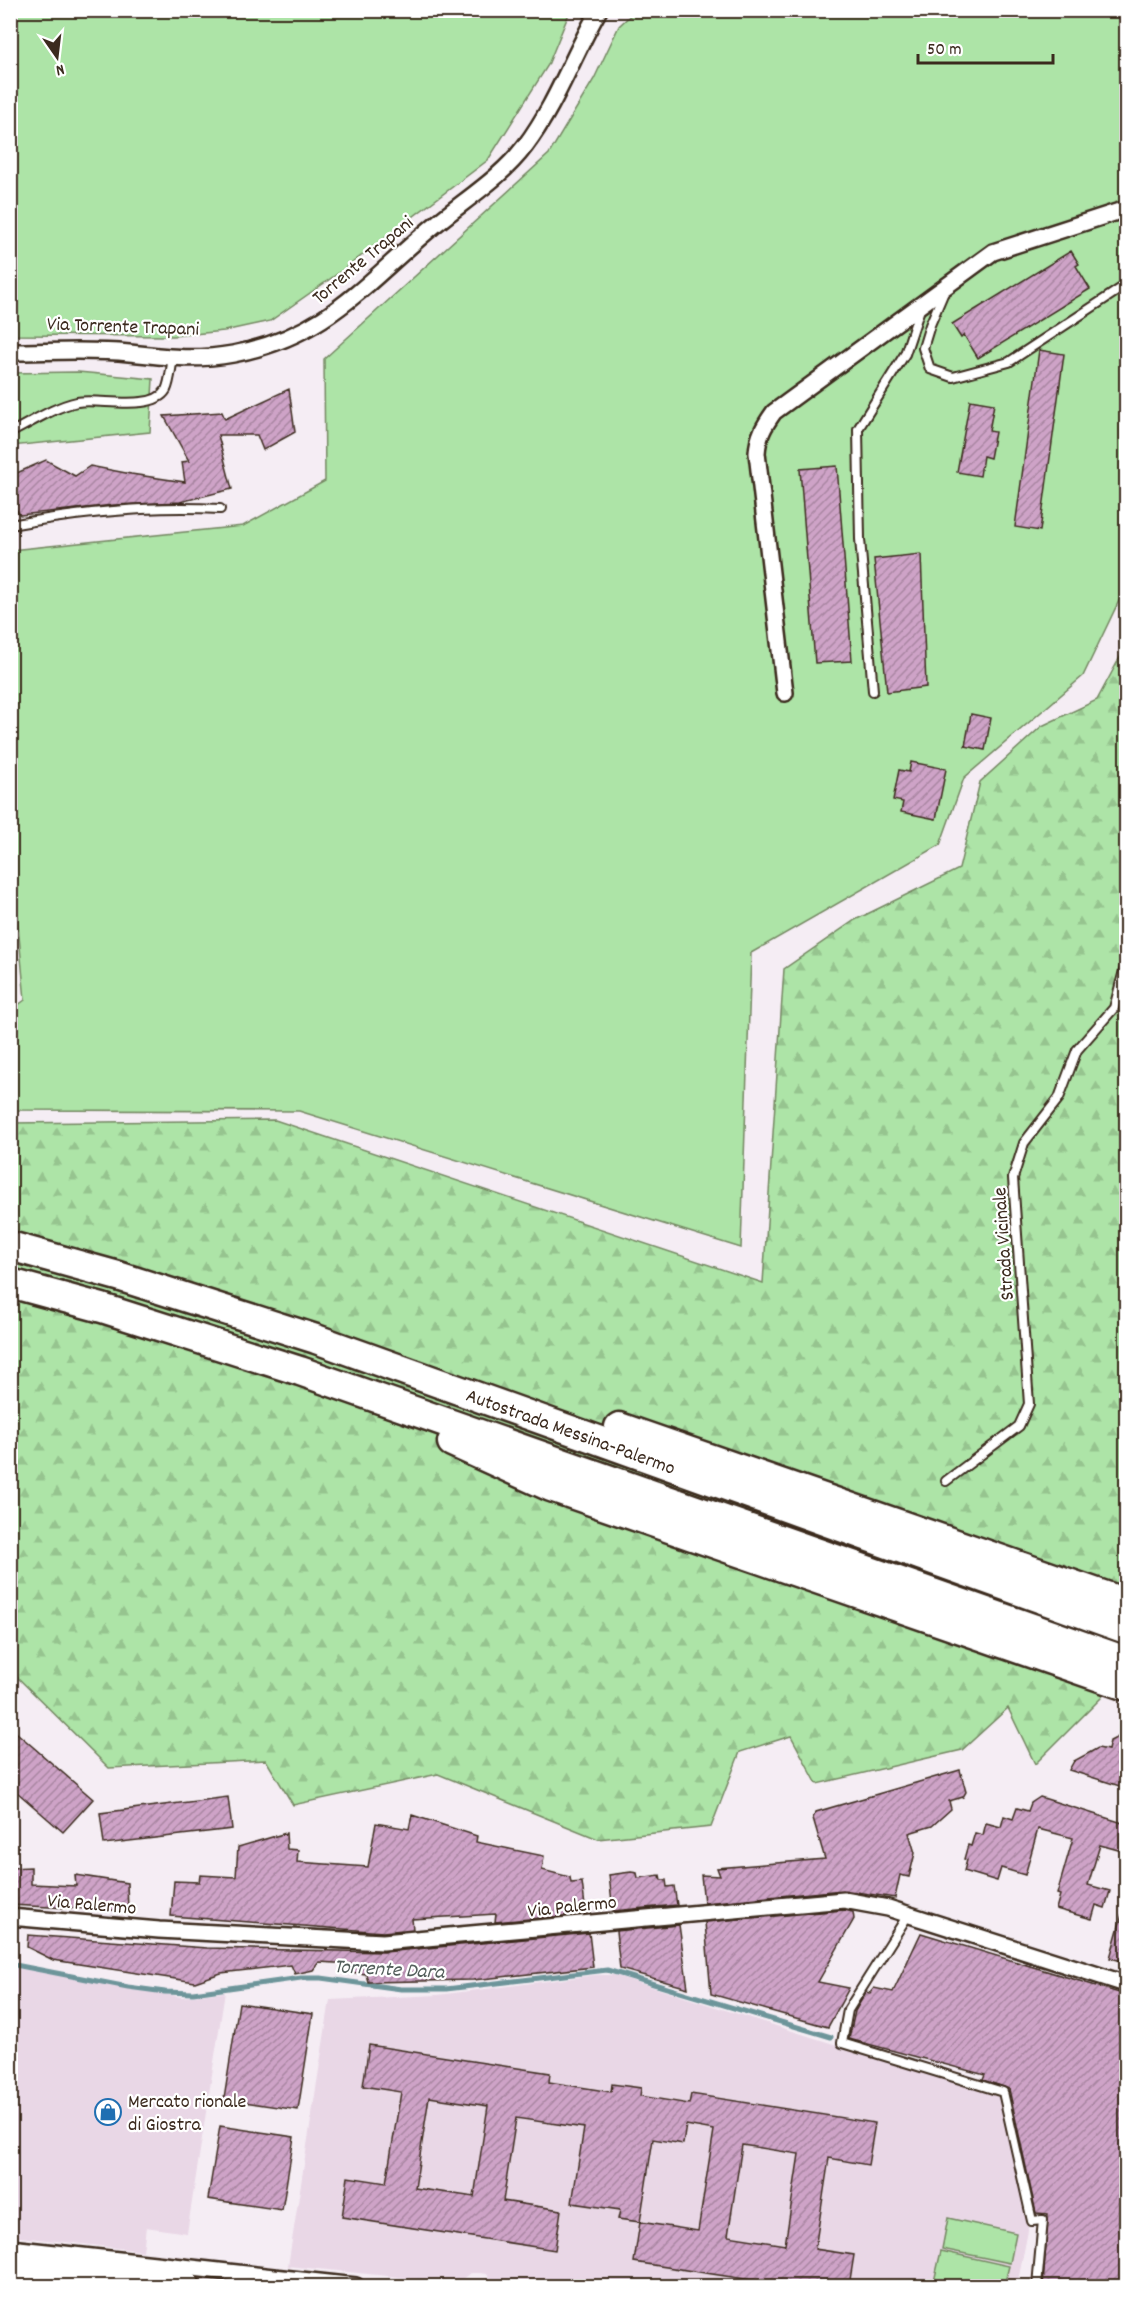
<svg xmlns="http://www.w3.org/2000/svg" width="1137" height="2297" font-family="Dekko,sans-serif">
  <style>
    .built { fill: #e9d7e6 }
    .grass { fill: #ade4a7; stroke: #748762; stroke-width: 1.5 }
    .forest { fill: url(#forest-firs); stroke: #748762; stroke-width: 1.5 }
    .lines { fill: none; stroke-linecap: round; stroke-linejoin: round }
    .stream { stroke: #6d959a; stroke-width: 5 }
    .building { fill: url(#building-hatch); stroke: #3b2a1e; stroke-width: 1.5; fill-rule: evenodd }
    .service-casing { stroke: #3b2a1e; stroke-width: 12 }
    .minor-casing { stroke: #3b2a1e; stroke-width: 20 }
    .primary-casing { stroke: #3b2a1e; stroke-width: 28 }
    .motorway-casing { stroke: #3b2a1e; stroke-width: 33 }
    .service { stroke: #fff; stroke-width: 8 }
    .minor { stroke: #fff; stroke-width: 15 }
    .primary { stroke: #fff; stroke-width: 24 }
    .motorway { stroke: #fff; stroke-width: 28 }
    .labels { text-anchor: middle; stroke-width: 4.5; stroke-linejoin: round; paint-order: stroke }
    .street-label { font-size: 20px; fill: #3b2a1e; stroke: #fff }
    .poi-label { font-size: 20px; fill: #3b2a1e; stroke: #fff; text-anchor: start }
    .water-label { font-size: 21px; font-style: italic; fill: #545f5c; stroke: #fff }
  </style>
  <defs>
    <pattern id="forest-firs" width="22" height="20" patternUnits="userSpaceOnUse" patternTransform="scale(1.5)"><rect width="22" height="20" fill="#ade4a7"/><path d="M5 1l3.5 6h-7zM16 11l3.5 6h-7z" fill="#96c48f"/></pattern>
    <pattern id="building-hatch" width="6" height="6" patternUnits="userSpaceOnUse" patternTransform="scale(1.5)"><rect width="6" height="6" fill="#cea3c7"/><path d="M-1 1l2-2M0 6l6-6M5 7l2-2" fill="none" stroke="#a885a1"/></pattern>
  </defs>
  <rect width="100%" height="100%" fill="#f5edf4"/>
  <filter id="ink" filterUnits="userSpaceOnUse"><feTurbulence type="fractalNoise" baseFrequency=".0167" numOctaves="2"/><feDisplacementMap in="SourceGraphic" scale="12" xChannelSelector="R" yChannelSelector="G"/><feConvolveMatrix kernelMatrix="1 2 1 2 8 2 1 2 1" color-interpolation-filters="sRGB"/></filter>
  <g filter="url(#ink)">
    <!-- built -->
    <path class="built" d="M11 1967 182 1997 225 1992 187 2233 146 2227 143 2251 11 2236Z
      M595 1975H614L999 2096 1012 2147 1011 2155 1029 2217 1028 2231 1017 2286H495L487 2274 479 2273H471L458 2283 288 2266 330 2000 438 1995Z"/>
    <!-- grass -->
    <path class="grass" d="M11 10H570V11L548 65 488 160 340 272 270 321 224 331 173 336 11 335Z
      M635 11H1126V586L1083 676 964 778 940 845 751 953 741 1248 299 1111 11 1110 10 1011 25 1000 10 840 11 550 243 526 325 481 324 359 549 154 594 79 619 26Z
      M78 372 153 379 150 432 11 446 10 373Z
      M948 2218 1016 2233 1010 2263 942 2249Z
      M941 2251 1009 2266 1004 2286H933Z"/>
    <!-- forest -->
    <path class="forest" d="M1126 646V1666L1101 1698 1035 1764 1008 1708 962 1750 817 1784 791 1736 740 1752 711 1827 598 1839 438 1774 293 1805 266 1760 109 1768 11 1671 10 1123 275 1120 763 1283 784 969 855 920 959 869 980 782 1042 726 1097 700Z"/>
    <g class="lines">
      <!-- stream -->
      <path class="stream" d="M10 1964 128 1987 165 1992 193 1993 301 1978H321L401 1989H446L607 1970 831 2037"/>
    </g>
    <!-- building -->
    <path class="building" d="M1071 251 1079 264 1076 266 1090 289 978 358 964 335 961 338 952 324Z
      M1039 350 1064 354 1040 531 1015 527Z
      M289 389 295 432 263 450 257 435H218L232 489 180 502 114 505 20 515 10 501V476L46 460 75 476 90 466 131 474 185 482 182 462 189 461 164 416 222 412 225 419Z
      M970 400 994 404 989 431 995 432 990 458 983 456 980 476 957 472Z
      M837 466 852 661 815 663 800 469Z
      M921 554 926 687 887 692 874 559Z
      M971 714 991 718 985 750 965 746Z
      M911 762 946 769 936 819 901 812 903 802 893 800 899 770 909 772Z
      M10 1727 93 1799 63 1832 10 1786Z
      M1126 1733V1788L1069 1770 1074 1761 1098 1748 1108 1750 1110 1741Z
      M960 1770 966 1792 963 1797 949 1801 951 1809 932 1826 909 1833 915 1853 909 1877 900 1875 895 1898 843 1890 704 1903 701 1875 720 1876 717 1868 825 1859 813 1818 816 1812Z
      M228 1797 232 1829 104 1844 100 1813Z
      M1040 1797 1126 1824V1834L1122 1851 1100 1845 1088 1885 1110 1891 1105 1908 1096 1905 1092 1919 1056 1909 1060 1895 1057 1894 1073 1838 1038 1829 1025 1875 1001 1868 997 1881 964 1871 967 1860 964 1859 968 1845 971 1846 975 1833 983 1835 986 1823 1001 1827 1004 1816 1013 1819 1017 1808 1028 1811 1031 1803Z
      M412 1815 477 1836 476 1842 544 1856 542 1870 570 1877 571 1883 582 1882 586 1914 495 1922 496 1914 412 1919 413 1929 383 1932 171 1916 174 1881 199 1882 200 1875 236 1877 238 1847 286 1833 287 1849 298 1850 297 1862 368 1867 376 1823 409 1829Z
      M31 1867V1884L76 1886 75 1875 127 1883 128 1911 10 1905V1868Z
      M631 1872 637 1873 638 1878 660 1875 661 1880H666L667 1887 674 1886 677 1905 613 1911 609 1875Z
      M844 1910 853 1912 854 1919 818 1982 849 1988 828 2027 711 1994 705 1922Z
      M1122 1915 1126 1916V1962L1110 1958Z
      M679 1925 688 1988 620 1969 616 1931Z
      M589 1933 593 1967 473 1980 368 1982 366 1974 350 1972 351 1964 319 1962 313 1970 295 1974 291 1965 221 1973 195 1982 53 1960 27 1947 28 1935 207 1948 384 1952Z
      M921 1933 1126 1995V2286H1043L1048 2214 1036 2213 1009 2089 983 2080 985 2075 849 2039 855 2011 866 1992 870 1993 874 1988 893 1992Z
      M239 2003 313 2014 298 2110 224 2099Z
      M369 2045 550 2073 549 2082 611 2092 612 2084 641 2088 640 2096 689 2104 691 2094 875 2123 868 2165 829 2158 815 2249 854 2255 849 2286H790L634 2262 640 2222 618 2219 620 2210 572 2203 584 2128 516 2118 503 2201 561 2210 555 2250 342 2217 348 2177 386 2183 401 2092 363 2086ZM429 2097 488 2106 474 2197 415 2188ZM686 2125 714 2130 698 2231 640 2222 653 2139 683 2144ZM742 2145 799 2154 785 2245 728 2236Z
      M220 2126 294 2137 282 2210 208 2199Z"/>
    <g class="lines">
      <defs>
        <path id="service" d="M944 292 930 325 923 348 930 369 953 377 1009 362 1126 285
          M10 433C32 422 54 407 77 402 99 398 153 412 166 390 170 382 171 367 173 358
          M10 525C76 513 153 505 220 509
          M873 691 860 539 858 429 905 354 920 309
          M946 1481 1019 1426 1029 1404 1013 1178 1024 1143 1059 1098 1077 1050 1114 1008 1126 963
          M908 1915 848 2010 842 2043 1003 2092 1032 2221 1043 2220 1037 2286"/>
        <path id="minor" d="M10 352C49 352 90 349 129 353 166 357 195 361 233 354 329 336 366 281 436 224 466 199 502 177 525 146 556 105 573 55 599 10
          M785 693 757 453C758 436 764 426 774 412L993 252 1126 209
          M10 1917 159 1930 383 1942 844 1900 888 1908 1126 1984
          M10 2248 356 2286"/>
        <path id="primary" d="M10 2267 188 2286"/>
        <g id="motorway">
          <path id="s1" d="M10 1246 118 1276 316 1339 1126 1629"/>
          <path d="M10 1283 102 1308 300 1371 1126 1661"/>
          <path d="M619 1427 1126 1603"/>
          <path d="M452 1442 551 1487 1126 1686"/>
        </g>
      </defs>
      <!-- service casing -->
      <use href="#service" class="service-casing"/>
      <!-- minor casing -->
      <use href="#minor" class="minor-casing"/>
      <!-- primary casing -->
      <use href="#primary" class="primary-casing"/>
      <!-- motorway casing -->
      <use href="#motorway" class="motorway-casing"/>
      <!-- service -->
      <use href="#service" class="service"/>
      <!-- minor -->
      <use href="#minor" class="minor"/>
      <!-- primary -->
      <use href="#primary" class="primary"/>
      <!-- motorway -->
      <use href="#motorway" class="motorway"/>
    </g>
  </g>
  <!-- icons -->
  <defs>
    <symbol id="shop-ring" viewBox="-11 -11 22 22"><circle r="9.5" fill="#fff" stroke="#1f6fb2" stroke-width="1.5"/><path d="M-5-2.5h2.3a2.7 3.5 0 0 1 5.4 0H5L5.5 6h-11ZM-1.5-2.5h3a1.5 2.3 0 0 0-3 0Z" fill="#1f6fb2"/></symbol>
  </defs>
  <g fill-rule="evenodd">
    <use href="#shop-ring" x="93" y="2097" width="30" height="30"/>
  </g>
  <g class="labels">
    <!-- street labels -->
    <g class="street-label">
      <text transform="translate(362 259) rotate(-40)" y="7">Torrente Trapani</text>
      <text transform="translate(123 325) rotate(2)" y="7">Via Torrente Trapani</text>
      <text transform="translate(1002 1244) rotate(-94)" y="7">Strada Vicinale</text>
      <text dy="7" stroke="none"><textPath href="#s1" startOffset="591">Autostrada Messina-Palermo</textPath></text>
      <text transform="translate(92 1903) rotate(5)" y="7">Via Palermo</text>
      <text transform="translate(572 1905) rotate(-6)" y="7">Via Palermo</text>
    </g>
    <!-- poi labels -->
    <g class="poi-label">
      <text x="128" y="2107">Mercato rionale<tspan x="128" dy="23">di Giostra</tspan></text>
    </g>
    <!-- water labels -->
    <g class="water-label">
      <text transform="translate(389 1968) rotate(3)" y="7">Torrente Dara</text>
    </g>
  </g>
  <!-- margin -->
  <rect width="1137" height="2297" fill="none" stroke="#fff" stroke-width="36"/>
  <rect x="18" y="18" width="1101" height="2261" fill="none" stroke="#3b2a1e" stroke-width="2" filter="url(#ink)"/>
  <!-- north arrow -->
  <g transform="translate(57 57) rotate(166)" stroke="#ffffff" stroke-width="4.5" paint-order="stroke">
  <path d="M0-4.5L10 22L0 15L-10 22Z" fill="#3b2a1e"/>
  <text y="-9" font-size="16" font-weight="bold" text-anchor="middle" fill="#3b2a1e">N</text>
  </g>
  <!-- scale -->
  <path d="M918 54v9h135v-9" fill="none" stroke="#3b2a1e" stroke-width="3"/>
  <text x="927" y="54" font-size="18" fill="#3b2a1e" stroke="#ffffff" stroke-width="4.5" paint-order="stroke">50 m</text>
</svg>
